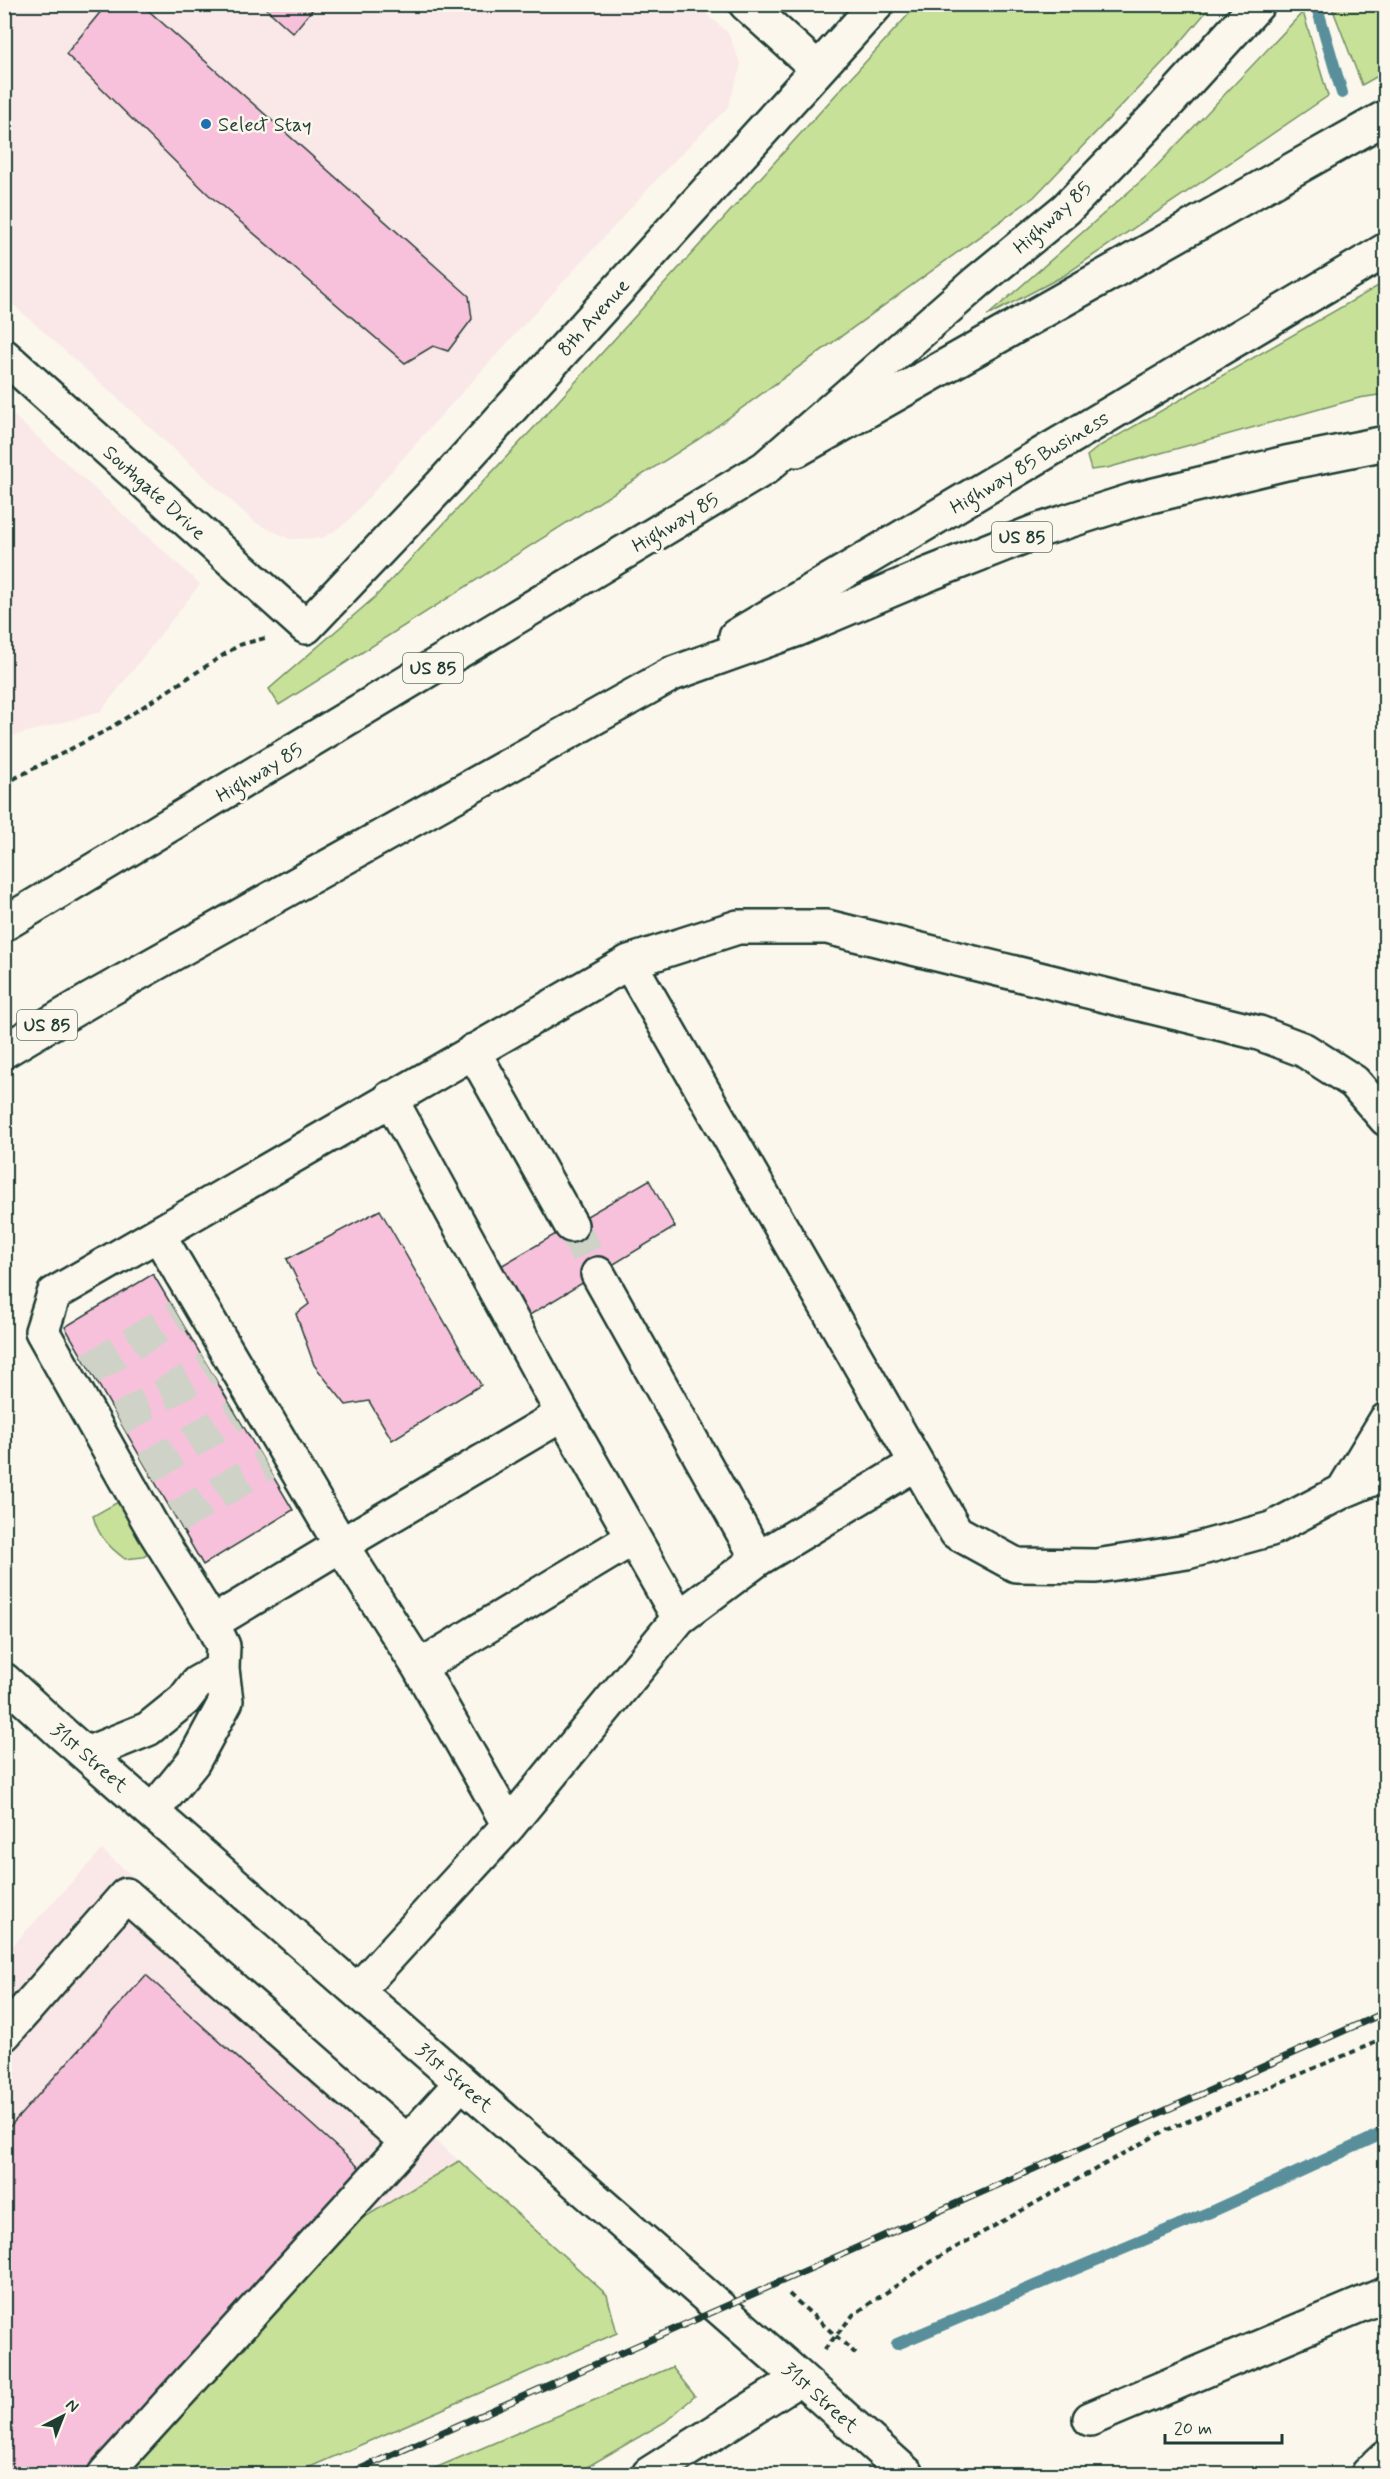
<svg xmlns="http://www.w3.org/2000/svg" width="1390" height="2479" font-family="Mynerve,sans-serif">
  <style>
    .built { fill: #fae7e7 }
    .green { fill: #c7e198; stroke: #738f66; stroke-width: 1.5 }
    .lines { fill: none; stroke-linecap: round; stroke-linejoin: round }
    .stream { stroke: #598f9b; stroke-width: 12 }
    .building { fill: #f8c1db; stroke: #1f3d34; stroke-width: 1.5 }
    .minor-tunnel { stroke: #cfd2c7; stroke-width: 33; stroke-dasharray: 33 16; stroke-linecap: butt }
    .minor-casing { stroke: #1f3d34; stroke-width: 38 }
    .major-casing { stroke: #1f3d34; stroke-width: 38 }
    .highway-casing { stroke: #1f3d34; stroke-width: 38 }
    .path { stroke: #1f3d34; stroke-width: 4; stroke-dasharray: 6 4.5; stroke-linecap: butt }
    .minor { stroke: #fbf7ec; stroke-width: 33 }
    .major { stroke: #fbf7ec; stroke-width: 33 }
    .highway { stroke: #fbf7ec; stroke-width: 33 }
    .rail-casing { stroke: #1f3d34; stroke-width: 7 }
    .rail { stroke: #fbf7ec; stroke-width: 4.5; stroke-dasharray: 14; stroke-linecap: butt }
    .poi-dot { fill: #1f6fb2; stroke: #fbf7ec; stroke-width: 2 }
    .labels { text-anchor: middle; stroke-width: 5; stroke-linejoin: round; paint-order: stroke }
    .shield { fill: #fbf7ec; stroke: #61756b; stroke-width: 1.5 }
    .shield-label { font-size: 18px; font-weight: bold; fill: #1f3d34 }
    .poi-label { font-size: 20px; fill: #1f3d34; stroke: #fbf7ec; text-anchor: start }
    .street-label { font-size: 20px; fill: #1f3d34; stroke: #fbf7ec }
  </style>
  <rect width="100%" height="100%" fill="#fbf7ec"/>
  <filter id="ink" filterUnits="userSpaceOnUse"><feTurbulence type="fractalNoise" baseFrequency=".0167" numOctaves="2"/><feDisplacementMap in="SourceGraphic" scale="12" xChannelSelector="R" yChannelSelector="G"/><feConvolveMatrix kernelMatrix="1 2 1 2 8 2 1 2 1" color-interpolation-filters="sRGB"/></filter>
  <g filter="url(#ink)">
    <!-- built -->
    <path class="built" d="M5 5H696L728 33 741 65 728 107 671 164 424 434 346 523 323 538 290 539 256 523 5 297Z
      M5 408 200 584 100 712 5 738Z
      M102 1850 459 2161 358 2221 122 2474H5L4 1955Z"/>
    <!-- green -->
    <path class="green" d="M917 5H1212L1168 57 1034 197 699 439 279 705 269 689 375 597 542 419Z
      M1331 5H1385V72L1362 85Z
      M1303 12 1328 96 1063 276 987 316 1149 174Z
      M1385 282V394L1359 398 1107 468 1091 470 1087 456 1098 447Z
      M118 1502 131 1526 147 1517 158 1549 143 1557 125 1559C109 1547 98 1536 93 1516Z
      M459 2161 607 2295 617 2333 294 2474H122L358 2221Z
      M672 2367 695 2396 665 2422 575 2474H421Z"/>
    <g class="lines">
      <!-- stream -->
      <path class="stream" d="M1316 4 1342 93
        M897 2344 1215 2210 1386 2132"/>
    </g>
    <!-- building -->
    <path class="building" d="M107 4H141L469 296 472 319 448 351 433 346 405 363 208 194 66 54Z
      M261 4H317L293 33Z
      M649 1180 675 1227 528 1316 499 1267Z
      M380 1210 481 1385 392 1440 369 1401 346 1405 314 1365 296 1314 309 1304 287 1259Z
      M153 1274 293 1510 203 1565 65 1327Z
      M146 1975 362 2170 87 2474H4V2133Z"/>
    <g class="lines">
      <!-- minor-tunnel -->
      <path class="minor-tunnel" d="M571 1225 598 1274
        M90 1369 178 1316
        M119 1420 209 1368
        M147 1468 236 1415
        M176 1518 266 1464"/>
      <defs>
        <path id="minor" d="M746 4 818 69
          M4 356 306 627 442 484 877 4
          M629 962 738 927H827L1259 1033 1304 1050 1354 1082 1386 1119
          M473 1051 571 1225
          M390 1098 563 1414
          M158 1234 341 1545 419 1667 509 1825
          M598 1274 758 1559
          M1343 1491 1386 1420
          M212 1623 341 1545 563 1414 679 1618
          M419 1667 633 1538
          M4 1680 65 1736 800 2378 907 2474
          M86 1754 148 1729 184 1700 197 1683 222 1669
          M153 1811 193 1762 226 1701 222 1669 223 1646 212 1623 154 1530 42 1331 54 1294 629 962 956 1532 1016 1565 1096 1566 1187 1552 1271 1529 1343 1491 1386 1473
          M357 1991 509 1825 679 1618 758 1559 915 1464
          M4 2034 126 1895 407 2142
          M1090 2419 1386 2294
          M105 2474 461 2083
          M649 2474 800 2378
          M1368 2474 1386 2457"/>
        <path id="major" d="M797 450 1386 117"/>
        <path id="highway" d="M736 636 1386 250
          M4 924 765 468 977 282 1066 209 1158 114 1258 4
          M4 1051 90 1000 672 674 798 629 931 573 1040 530 1134 500 1286 463 1386 443"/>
      </defs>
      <!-- minor casing -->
      <use href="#minor" class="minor-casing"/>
      <!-- major casing -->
      <use href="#major" class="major-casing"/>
      <!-- highway casing -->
      <use href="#highway" class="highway-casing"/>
      <!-- path -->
      <path class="path" d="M4 784 107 730 239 645 265 638
        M789 2294 856 2354
        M824 2350 853 2315 937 2258 1162 2132 1386 2038"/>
      <!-- minor -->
      <use href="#minor" class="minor"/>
      <!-- major -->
      <use href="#major" class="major"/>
      <!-- highway -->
      <use href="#highway" class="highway"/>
      <defs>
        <path id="rail" d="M349 2474 1386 2012"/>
      </defs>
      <!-- rail casing -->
      <use href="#rail" class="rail-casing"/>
      <!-- rail -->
      <use href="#rail" class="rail"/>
    </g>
  </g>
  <!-- markers -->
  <circle class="poi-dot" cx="206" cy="124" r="6"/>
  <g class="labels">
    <!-- shield labels -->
    <g class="shield">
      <rect x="992" y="522" width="60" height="30" rx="4.5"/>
      <rect x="403" y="653" width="60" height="30" rx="4.5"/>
      <rect x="17" y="1010" width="60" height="30" rx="4.5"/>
    </g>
    <g class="shield-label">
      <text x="1022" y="543">US 85</text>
      <text x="433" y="674">US 85</text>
      <text x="47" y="1031">US 85</text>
    </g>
    <!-- poi labels -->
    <g class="poi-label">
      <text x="218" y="131">Select Stay</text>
    </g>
    <!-- street labels -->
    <g class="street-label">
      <text transform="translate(1052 217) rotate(-42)" y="7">Highway 85</text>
      <text transform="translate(593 317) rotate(-48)" y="7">8th Avenue</text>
      <text transform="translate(1029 462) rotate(-31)" y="7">Highway 85 Business</text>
      <text transform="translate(155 492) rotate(42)" y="7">Southgate Drive</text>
      <text transform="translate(675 522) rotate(-31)" y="7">Highway 85</text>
      <text transform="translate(259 772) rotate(-31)" y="7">Highway 85</text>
      <text transform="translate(90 1757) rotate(41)" y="7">31st Street</text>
      <text transform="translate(455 2077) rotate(41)" y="7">31st Street</text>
      <text transform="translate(821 2397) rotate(42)" y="7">31st Street</text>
    </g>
  </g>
  <!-- margin -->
  <rect width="1390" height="2479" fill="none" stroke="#fbf7ec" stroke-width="24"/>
  <rect x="12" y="12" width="1366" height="2455" fill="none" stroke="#1f3d34" stroke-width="2" filter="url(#ink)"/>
  <!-- north arrow -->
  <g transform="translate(63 2416) rotate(42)" stroke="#fbf7ec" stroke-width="4.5" paint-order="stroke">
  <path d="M0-4.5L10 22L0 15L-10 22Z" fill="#1f3d34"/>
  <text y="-9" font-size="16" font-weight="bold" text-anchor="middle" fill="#1f3d34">N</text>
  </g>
  <!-- scale -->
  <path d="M1165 2434v9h117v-9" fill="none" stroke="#1f3d34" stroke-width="3"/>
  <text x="1174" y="2434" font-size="18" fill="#1f3d34" stroke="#fbf7ec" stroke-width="4.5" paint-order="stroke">20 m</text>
</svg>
